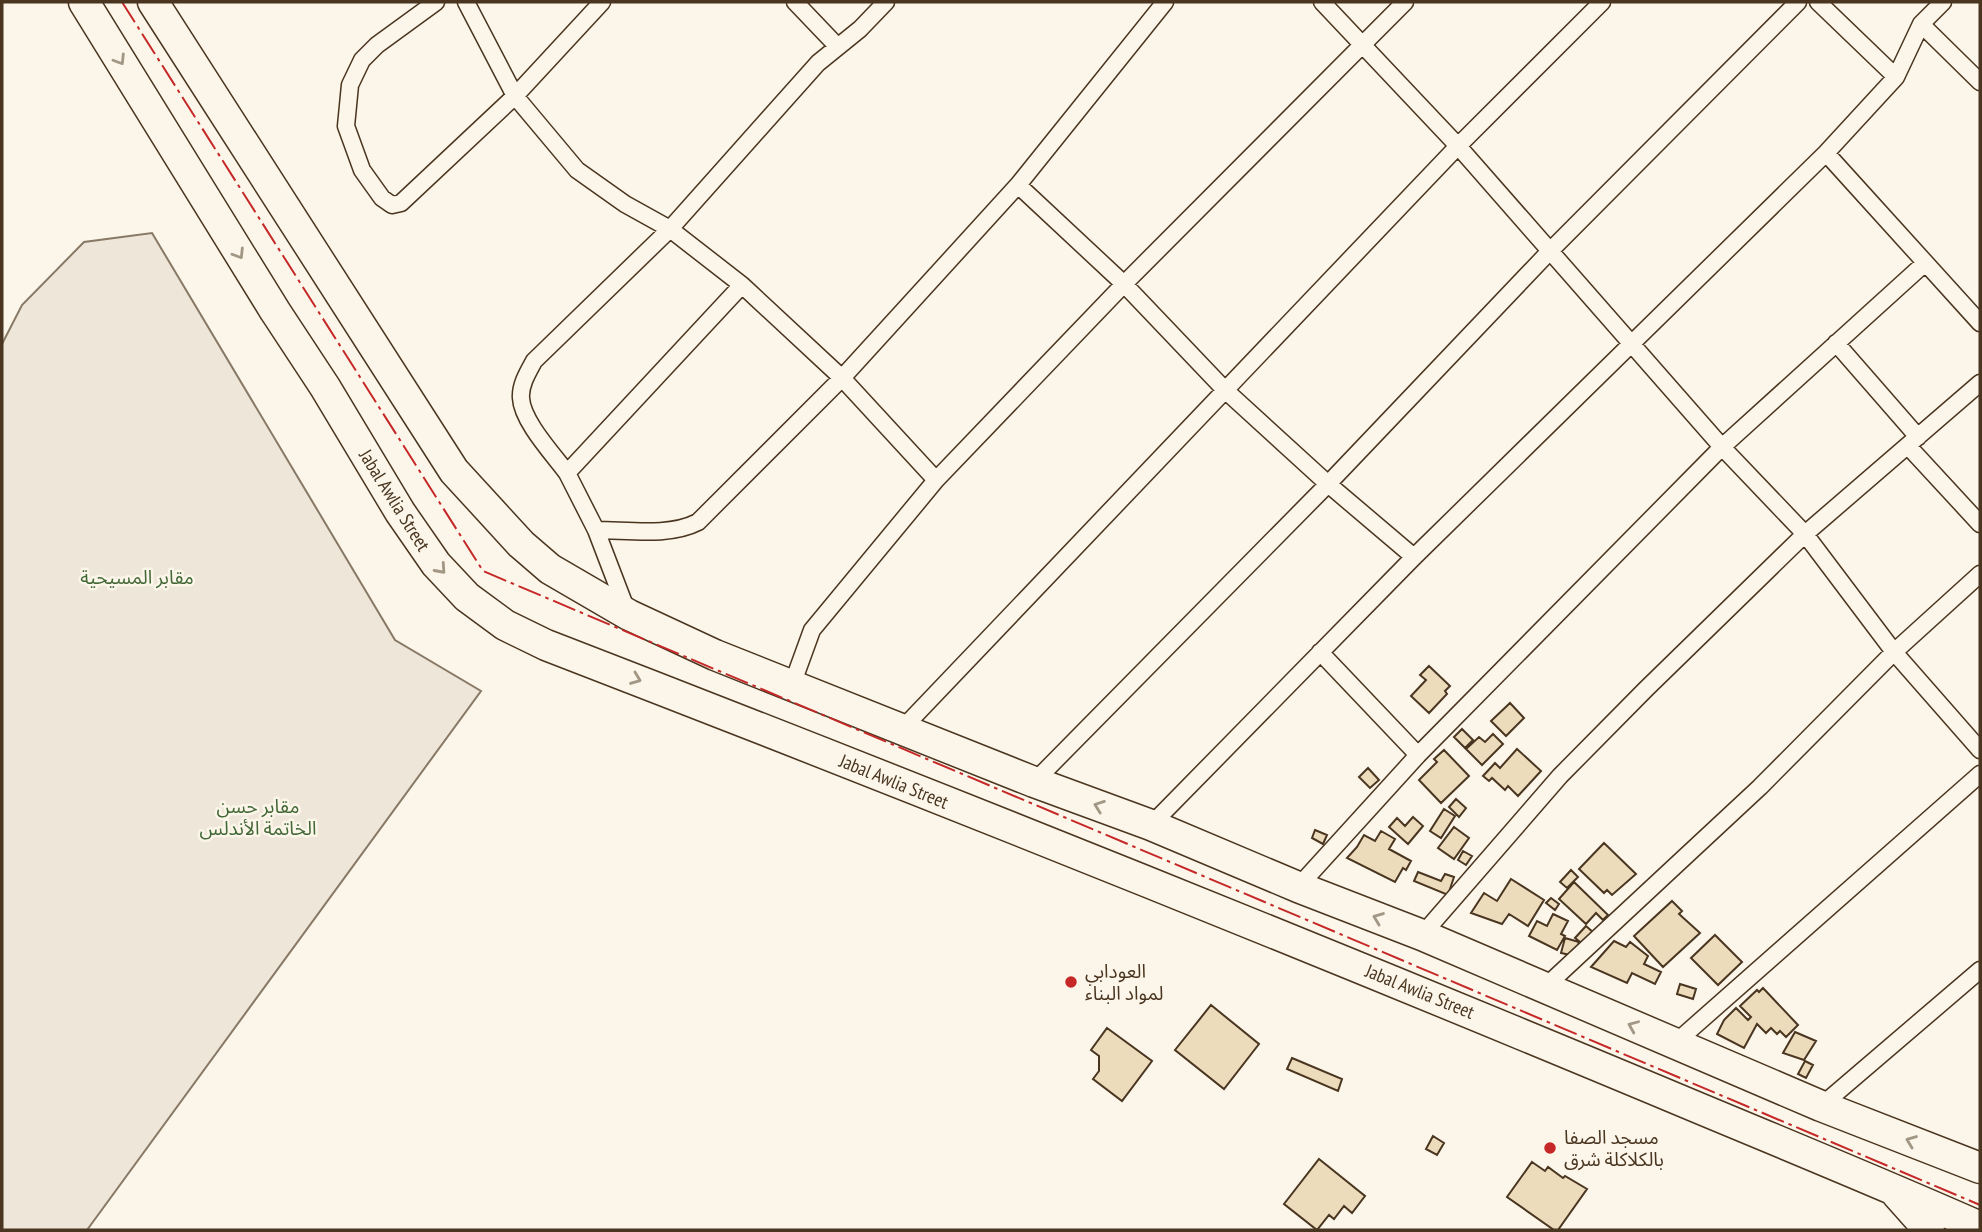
<svg xmlns="http://www.w3.org/2000/svg" width="1982" height="1232" font-family="'PT Sans Narrow','Noto Sans Arabic',sans-serif">
  <style>
    .green { fill: #ede6d9; stroke: #887966; stroke-width: 2 }
    .building { fill: #ecdcbc; stroke: #4a3520; stroke-width: 2 }
    .lines { fill: none; stroke-linecap: round; stroke-linejoin: round }
    .street-casing { stroke: #4a3520; stroke-width: 19 }
    .highway-casing { stroke: #4a3520; stroke-width: 33 }
    .street { stroke: #fbf6e9; stroke-width: 16 }
    .highway { stroke: #fbf6e9; stroke-width: 30 }
    .power { stroke: #c62828; stroke-width: 2; stroke-dasharray: 24 5 3.5 5; stroke-linecap: butt }
    .oneway { stroke: #a29684 }
    .poi-dot { fill: #c62828; stroke: #fbf6e9; stroke-width: 2.5 }
    .labels { text-anchor: middle; stroke-width: 5; stroke-linejoin: round; paint-order: stroke }
    .street-label { font-size: 19px; fill: #4a3520; stroke: #fbf6e9 }
    .park-label { font-size: 19px; fill: #436837; stroke: #fbf6e9 }
    .poi-label { font-size: 19px; fill: #4a3520; stroke: #fbf6e9; text-anchor: start }
  </style>
  <rect width="100%" height="100%" fill="#fbf6e9"/>
  <!-- green -->
  <path class="green" d="M152 233 395 640 481 691 87 1230H2V344L22 305 84 242Z"/>
  <!-- building -->
  <path class="building" d="M1429 666 1450 686 1445 691 1447 694 1429 713 1411 696 1426 680 1420 675Z
    M1510 703 1524 718 1506 736 1491 721Z
    M1462 729 1473 740 1465 748 1454 737Z
    M1493 734 1503 744 1482 765 1466 749 1479 737 1485 742Z
    M1517 749 1541 771 1518 796 1508 786 1505 790 1492 778 1489 781 1483 776 1495 763 1500 768Z
    M1444 750 1469 776 1441 803 1419 780 1437 762 1434 759Z
    M1368 768 1379 780 1370 788 1359 777Z
    M1456 799 1466 808 1459 817 1449 807Z
    M1444 809 1455 816 1441 838 1430 831Z
    M1413 817 1423 826 1408 844 1389 827 1397 818 1405 826Z
    M1454 827 1469 838 1454 859 1438 848Z
    M1315 830 1327 835 1323 844 1312 838Z
    M1381 831 1395 839 1389 849 1411 861 1406 870 1403 868 1395 882 1347 858 1357 847 1364 835 1375 841Z
    M1604 843 1636 874 1612 895 1607 890 1604 893 1579 869Z
    M1463 851 1472 856 1466 865 1458 860Z
    M1571 870 1578 877 1567 888 1560 882Z
    M1418 872 1441 881 1445 874 1454 877 1448 895 1414 881Z
    M1511 879 1544 900 1528 926 1509 914 1502 924 1471 913 1484 893 1497 901Z
    M1574 882 1608 915 1603 920 1596 913 1586 924 1559 899Z
    M1551 898 1559 904 1555 910 1546 903Z
    M1672 901 1682 911 1679 914 1700 933 1663 967 1634 936Z
    M1553 914 1568 921 1561 934 1565 936 1557 950 1529 936 1537 921 1547 926Z
    M1586 926 1594 933 1584 945 1575 938Z
    M1715 935 1742 962 1718 985 1691 958Z
    M1565 938 1579 942 1575 956 1561 953Z
    M1614 941 1626 947 1630 942 1648 956 1644 964 1661 972 1655 984 1632 973 1627 983 1591 967Z
    M1680 984 1696 989 1693 999 1677 994Z
    M1763 988 1798 1025 1786 1037 1780 1031 1777 1034 1771 1028 1766 1033 1757 1024 1744 1048 1717 1034 1724 1020 1736 1008 1748 1020 1751 1017 1740 1006 1757 990 1759 992Z
    M1211 1005 1259 1044 1224 1089 1175 1050Z
    M1107 1028 1152 1061 1122 1101 1093 1079 1099 1071V1056L1091 1050Z
    M1795 1032 1816 1041 1804 1060 1783 1053Z
    M1292 1058 1342 1079 1338 1091 1287 1069Z
    M1805 1061 1813 1065 1806 1078 1798 1074Z
    M1433 1136 1444 1143 1437 1155 1426 1149Z
    M1319 1159 1365 1196 1352 1213 1344 1206 1334 1219 1329 1215 1317 1230 1284 1204Z
    M1532 1162 1545 1171 1548 1167 1563 1178 1565 1176 1587 1189 1558 1230H1554L1507 1197Z"/>
  <g class="lines">
    <defs>
      <path id="street" d="M436 2 377 45 362 60 350 85 346 126 362 170 382 198 392 205 401 203 515 96 602 2
        M466 2 515 96 577 170 625 204 670 229 742 285 842 378 936 480
        M795 2 838 47
        M1322 2 1458 146 1722 447 1805 534 1894 652 1980 750
        M1818 2 1896 77
        M1921 24 1980 82
        M1826 153 1980 323
        M1018 185 1124 284 1225 390 1328 484 1414 557
        M1836 343 1918 437
        M1908 446 1980 524
        M567 473C553 454 522 421 521 398 520 385 528 372 534 361L670 229 818 63 860 29 886 2
        M596 530C628 530 669 537 698 522L842 378 1018 185 1165 2
        M627 611 596 530 567 473 742 285
        M1320 652 1418 755
        M792 685 812 630 936 480 1124 284 1405 2
        M903 728 1458 146 1602 2
        M1034 782 1328 484 1549 252 1798 2
        M1151 825 1414 557 1826 153 1896 77 1921 24 1943 2
        M1298 887 1418 755 1722 447 1925 263
        M1422 935 1560 776 1646 689 1805 534 1980 383
        M1544 988 1760 787 1894 652 1980 574
        M1674 1044 1980 774
        M1821 1106 1980 970"/>
      <path id="highway" d="M84 2 275 311 325 387 400 512 436 564 467 597 505 625 546 645C919 789 1289 937 1658 1091 1765 1136 1874 1180 1980 1227
        M153 2 454 471 521 544 550 569 629 615 715 655 1034 782 1151 825 1298 887 1422 935 1821 1106 1980 1168
        M1897 1194 1929 1230"/>
    </defs>
    <!-- street casing -->
    <use href="#street" class="street-casing"/>
    <!-- highway casing -->
    <use href="#highway" class="highway-casing"/>
    <!-- street -->
    <use href="#street" class="street"/>
    <!-- highway -->
    <use href="#highway" class="highway"/>
    <!-- power -->
    <path class="power" d="M122 2 483 571 1980 1205"/>
  </g>
  <!-- one-way arrows -->
  <defs><path id="oneway-chevron" d="M-2-3.5L2.5 0L-2 3.5" fill="none" stroke-width="1.6" stroke-linecap="round" stroke-linejoin="round" transform="scale(1.75)"/></defs>
  <g class="oneway">
    <use href="#oneway-chevron" transform="translate(120 60) rotate(58)"/>
    <use href="#oneway-chevron" transform="translate(239 254) rotate(58)"/>
    <use href="#oneway-chevron" transform="translate(441 569) rotate(48)"/>
    <use href="#oneway-chevron" transform="translate(636 679) rotate(21)"/>
    <use href="#oneway-chevron" transform="translate(1099 806) rotate(-160)"/>
    <use href="#oneway-chevron" transform="translate(1378 918) rotate(-159)"/>
    <use href="#oneway-chevron" transform="translate(1633 1026) rotate(-157)"/>
    <use href="#oneway-chevron" transform="translate(1911 1141) rotate(-159)"/>
  </g>
  <!-- markers -->
  <g class="poi-dot">
    <circle cx="1071" cy="982" r="7"/>
    <circle cx="1550" cy="1148" r="7"/>
  </g>
  <g class="labels">
    <!-- street labels -->
    <g class="street-label">
      <text transform="translate(395 500) rotate(58)" y="7">Jabal Awlia Street</text>
      <text transform="translate(894 781) rotate(22)" y="7">Jabal Awlia Street</text>
      <text transform="translate(1420 991) rotate(22)" y="7">Jabal Awlia Street</text>
    </g>
    <!-- park labels -->
    <g class="park-label">
      <text x="137" y="584">مقابر المسيحية</text>
      <text x="258" y="813">مقابر حسن<tspan x="258" dy="22">الخاتمة الأندلس</tspan></text>
    </g>
    <!-- poi labels -->
    <g class="poi-label">
      <text x="1085" y="978">العودابي<tspan x="1085" dy="22">لمواد البناء</tspan></text>
      <text x="1564" y="1144">مسجد الصفا<tspan x="1564" dy="22">بالكلاكلة شرق</tspan></text>
    </g>
  </g>
  <!-- border -->
  <rect width="1982" height="1232" fill="none" stroke="#4a3520" stroke-width="7"/>
</svg>
